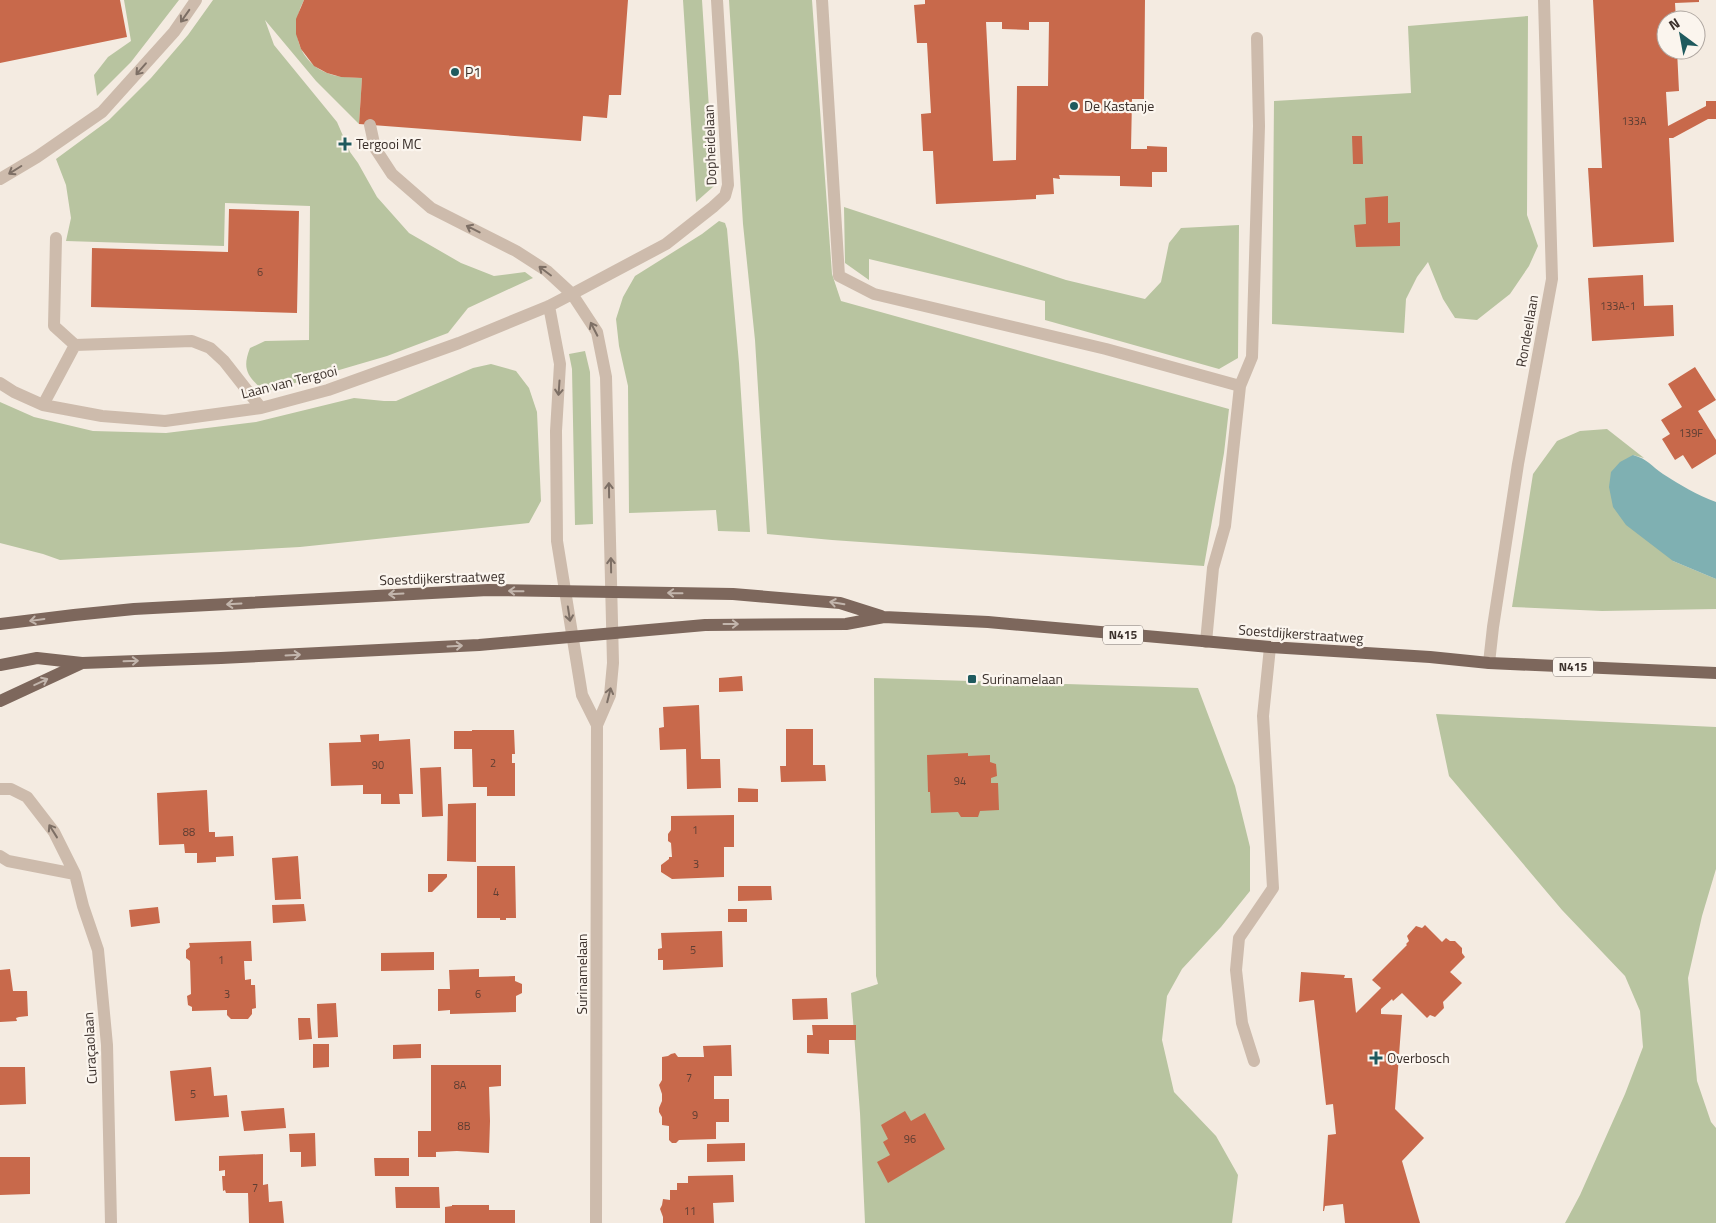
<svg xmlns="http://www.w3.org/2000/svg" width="1716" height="1223" font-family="'Titillium Web',sans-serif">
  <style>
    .green { fill: #b8c4a0 }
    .water { fill: #7fb0b2 }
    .building { fill: #c8694b; fill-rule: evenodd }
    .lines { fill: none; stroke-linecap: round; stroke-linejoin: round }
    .minor { stroke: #cdbbac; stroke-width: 12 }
    .major { stroke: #7d675c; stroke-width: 12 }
    .oneway { stroke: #7d6f65 }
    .oneway2 { stroke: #c2b5ac }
    .poi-dot { fill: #1f5a5e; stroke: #fbf5ee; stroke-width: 2 }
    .labels { text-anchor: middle; stroke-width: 4.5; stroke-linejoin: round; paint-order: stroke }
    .number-label { font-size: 11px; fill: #5e3e33 }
    .shield { fill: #fbf5ee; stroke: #756b66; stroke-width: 1 }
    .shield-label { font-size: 12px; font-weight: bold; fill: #3b302b }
    .poi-label { font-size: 14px; fill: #3b302b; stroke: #fbf5ee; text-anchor: start }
    .street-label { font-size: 14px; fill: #3b302b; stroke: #fbf5ee }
  </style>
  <rect width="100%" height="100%" fill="#f4ebe1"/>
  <!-- green -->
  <path class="green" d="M124 0H179L131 62 97 96 94 75 108 57 131 41Z
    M213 0H304C289 27 297 61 327 73 338 78 351 77 362 78L359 124 316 81 265 20 274 45 337 122 350 152 358 163 377 197 409 233 461 263 494 276 525 272 533 278 468 308 448 333 387 356 264 392C249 376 241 371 250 348L265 341 309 340 310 206 225 203 224 246 66 241 71 218 66 185 56 159 109 120 151 78 188 35Z
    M683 0H702L714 186 696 202Z
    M729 0H812L832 274 841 301 1229 409 1224 453 1204 566 832 540 767 534 755 340 743 224Z
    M1528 16 1527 215 1538 246 1529 266 1510 294 1477 320 1455 318 1443 299 1428 262 1417 277 1406 299 1404 333 1272 324 1274 101 1411 93 1408 26Z
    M844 207 1066 280 1145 299 1161 282 1169 243 1181 228 1239 225 1238 358 1219 369 1045 320V301L869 259V280L845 263Z
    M719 221 725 223 727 229 739 363 750 532 718 531 716 510 629 513 628 386 619 346 616 319 623 297 635 276 702 234Z
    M585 351 590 372 593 524 575 525 572 369 569 354Z
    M491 364 516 371 529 388 537 412 541 501 529 523 300 547 60 560 43 554 0 543V402L34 417 93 431 166 433 256 422 354 398 384 401H396L473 368Z
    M1607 429 1644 458 1633 455 1673 561 1716 579V609L1602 611 1512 607 1533 474 1557 441 1580 431Z
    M874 678 1198 688 1235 786 1250 847V891L1221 927 1182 969 1167 996 1162 1040 1174 1092 1216 1136 1238 1175 1232 1223H865L860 1113 851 993 878 984 876 976Z
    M1436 714 1716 727V869L1702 916 1688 978 1697 1081 1711 1122 1716 1128V1223H1565L1580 1195 1625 1094 1643 1047 1640 1011 1625 976 1562 910 1449 776Z"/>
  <!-- water -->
  <path class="water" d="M1633 455C1648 459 1651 466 1663 474 1680 485 1697 495 1716 502V579L1673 561 1626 525 1613 507 1609 487 1611 472 1620 462Z"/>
  <!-- building -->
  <path class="building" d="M0 0H120L127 37 0 63Z
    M304 0H628L621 95H609L607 118 583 116 581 141 359 124 362 78 341 77 327 73 314 66 301 49 296 34V19Z
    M925 0H1145L1144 99H1132L1131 149H1147V146L1167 147V172H1152V187L1120 186V176L1059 175 1060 179 1053 178 1054 194 1036 195V199L936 204 933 151H923L921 114 931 113 927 43H917L914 5 925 4ZM986 22H1002V29L1029 30V22H1049L1048 86H1017L1016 160 993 161Z
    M1593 0H1699V2L1675 3 1676 20H1666V50H1677L1679 91 1666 92 1668 126 1706 106V101H1716V119H1708L1673 138H1669L1674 242 1593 247 1588 168H1602Z
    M1352 136H1362L1363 164H1353Z
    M1388 196V223L1400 222V246L1356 247 1354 225 1366 224 1365 198Z
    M229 209 299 211 297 313 91 307 92 248 228 252Z
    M1643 275 1644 306 1673 305 1674 336 1592 341 1588 278Z
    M1695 367 1716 400 1698 411 1716 440V454L1692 469 1683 455 1675 460 1662 439 1670 434 1661 420 1682 407 1668 384Z
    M742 676 743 691 719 692V678Z
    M699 705 701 759H720L721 788 687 789 686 749 660 750 659 728 664 727 663 707Z
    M786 729H813V765H825L826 781 781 782 780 766H786Z
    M472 730H514L515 754H512V763H515V796H487V787H473L472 749H454V731H472Z
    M379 734V741L410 739 413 794H399L400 804H381V794H363V785L331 786 329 743 361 742 360 735Z
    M968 753V756L990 755V762L996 764 997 776 991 778V783H998L999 810 980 811 978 817H961L958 812 931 813 930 792H928L927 755Z
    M441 767 443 816 422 817 420 768Z
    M738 788 758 789V802H738Z
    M207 790 209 832H215V837L233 836 234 856 216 857V862L197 863V853H185L184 844 159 845 157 793Z
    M476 803V862L447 861 448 804Z
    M734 815V847H724V877L672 879 661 872V865L669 859V857H672L671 843 668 841V834L671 830V816Z
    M298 856 301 899 275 900 272 858Z
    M477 866H515L516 918H506V920H500V918H477Z
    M428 874H447V877L432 892H428Z
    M738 886H771L772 900 738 901Z
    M304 904 306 921 273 923 272 905Z
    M158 907 160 923 131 927 129 910Z
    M728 909H747V922H728Z
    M1425 925 1442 942 1446 938 1450 941H1455L1462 948V953L1465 957 1450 972 1462 983 1443 1002 1444 1008 1435 1017 1430 1015 1427 1018 1402 993 1393 1001 1392 999 1381 1009V1014L1402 1015 1395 1109 1424 1138 1402 1161 1420 1223H1345L1343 1204 1325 1206 1324 1211H1323L1328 1135 1336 1134 1333 1104 1326 1105 1314 1000 1299 1002 1301 972 1345 975 1344 978H1352L1356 1013 1381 988 1372 980 1407 945 1406 944 1409 941 1407 936 1416 926 1422 928Z
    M722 931 723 967 663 970V960H658V949L662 948 661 933Z
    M251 941 252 961H244L245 980 251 979V985H255L256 1008 252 1009V1014L248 1019H231L227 1015V1010L192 1011V1007L188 1005 187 996 191 994 190 961 186 958V950L190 947 189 943Z
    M434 952V970L381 971V953Z
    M10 969 13 991H27L28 1016 19 1017 16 1018 17 1021 0 1022V970Z
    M479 969V977L515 976V981L522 984V993L516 996V1012L450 1014V1010L438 1011V989H450L449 970Z
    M827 998 828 1019 793 1020 792 999Z
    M336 1003 338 1037 318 1038 317 1004Z
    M298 1018H310L312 1039 299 1040Z
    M812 1025H856V1040H829V1054L807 1053V1035H813Z
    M313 1044H329V1067L313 1068Z
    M421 1044V1058L393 1059V1045Z
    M731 1045 732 1076H714V1099H729V1122H716V1139L679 1140 676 1143H672L669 1140V1126L662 1125V1117L659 1112V1108L662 1101V1094L659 1085 662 1080V1057L668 1056 671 1054 675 1053 678 1057H704L703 1046Z
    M431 1065H501V1086L489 1087 490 1121 489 1153 457 1151 436 1152V1157H418V1131H431Z
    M0 1067H25L26 1104 0 1105Z
    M211 1067 214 1096 227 1095 229 1117 175 1121 170 1071Z
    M284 1108 286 1128 244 1131 241 1111Z
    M905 1111 911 1121 925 1113 945 1149 888 1183 877 1162 890 1155 883 1142 888 1139 881 1125Z
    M315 1133 316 1166 301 1167V1152H290L289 1134Z
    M745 1143V1161L707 1162V1144Z
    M263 1154V1185L268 1184 269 1202 282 1201 284 1223H249L248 1193H226L225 1190 223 1191 222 1176H225V1170L219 1171V1156Z
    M0 1157H30V1194L0 1195Z
    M374 1158H409V1176H375Z
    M733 1175 734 1202 713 1203 714 1223H663V1217L660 1209 662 1205 663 1199 670 1200V1190H677V1183H688V1176Z
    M395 1187H439L440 1208H396Z
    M452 1205H489V1210H515V1223H445V1207L452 1206Z"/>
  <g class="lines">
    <!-- minor -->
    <path class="minor" d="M822 0 839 276 874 294 1106 349 1240 386
      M370 125 375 148 392 174 431 208 516 251 547 271 572 294 597 332 606 377 613 663 610 695 597 725 596 1223
      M0 179 37 157 102 112 174 32 196 0
      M56 238 54 326 75 345
      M549 306 560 364 556 431 557 541 582 695 597 725
      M0 383 14 392 43 405 102 416 165 421 261 408 328 390 459 343 549 306 572 294 666 244 713 207 725 196 728 185 717 0
      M43 405 75 345 192 341 210 348 224 361 261 408
      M1206 642 1213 568 1225 526 1240 386 1252 357 1259 126 1257 38
      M1489 663 1493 627 1518 464 1552 279 1544 0
      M0 789H11L27 797 54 832 75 874 83 906 98 950 107 1045 111 1223
      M0 856 8 861 75 874
      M1254 1061 1242 1023 1236 970 1239 938 1273 888 1263 716 1270 647"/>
    <!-- major -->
    <path class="major" d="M0 624 74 615 134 609 488 590 733 594 840 603 881 616
      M0 665 37 658 82 663 221 658 479 645 705 625 846 624 884 617 988 622 1270 647 1430 657 1489 663 1716 673
      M0 701 82 663"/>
  </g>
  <!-- one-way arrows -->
  <defs><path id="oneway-shaft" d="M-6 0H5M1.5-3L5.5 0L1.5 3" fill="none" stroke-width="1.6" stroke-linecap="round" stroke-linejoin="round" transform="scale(1.25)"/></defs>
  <g class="oneway">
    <use href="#oneway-shaft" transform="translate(185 16) rotate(125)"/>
    <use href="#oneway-shaft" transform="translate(141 69) rotate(131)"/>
    <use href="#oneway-shaft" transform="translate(15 170) rotate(148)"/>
    <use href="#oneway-shaft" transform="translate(473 229) rotate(-153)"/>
    <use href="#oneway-shaft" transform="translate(545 271) rotate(-143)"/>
    <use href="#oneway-shaft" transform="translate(594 329) rotate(-117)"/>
    <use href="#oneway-shaft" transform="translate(559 388) rotate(94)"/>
    <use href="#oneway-shaft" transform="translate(609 490) rotate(-91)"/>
    <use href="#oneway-shaft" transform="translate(611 565) rotate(-91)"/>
    <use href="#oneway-shaft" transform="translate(569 614) rotate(81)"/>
    <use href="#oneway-shaft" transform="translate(609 695) rotate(-76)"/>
    <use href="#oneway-shaft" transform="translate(53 831) rotate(-122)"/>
  </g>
  <g class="oneway2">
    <use href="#oneway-shaft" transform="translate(516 591) rotate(-179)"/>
    <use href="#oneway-shaft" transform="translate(675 593) rotate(-179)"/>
    <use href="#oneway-shaft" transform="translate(396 594) rotate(177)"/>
    <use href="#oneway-shaft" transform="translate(837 603) rotate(-171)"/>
    <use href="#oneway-shaft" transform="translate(234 604) rotate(177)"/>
    <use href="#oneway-shaft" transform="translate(37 620) rotate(172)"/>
    <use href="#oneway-shaft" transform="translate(731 624)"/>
    <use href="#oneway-shaft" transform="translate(455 646) rotate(-3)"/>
    <use href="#oneway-shaft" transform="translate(293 655) rotate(-3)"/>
    <use href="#oneway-shaft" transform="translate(131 661) rotate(-2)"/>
    <use href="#oneway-shaft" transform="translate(41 682) rotate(-25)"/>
  </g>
  <!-- markers -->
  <g class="poi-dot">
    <circle cx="455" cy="72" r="5"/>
    <circle cx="1074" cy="106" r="5"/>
    <path d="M342.5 136.5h5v5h5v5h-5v5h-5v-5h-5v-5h5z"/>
    <rect x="967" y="674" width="10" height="10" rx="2.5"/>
    <path d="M1373.5 1050.5h5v5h5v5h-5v5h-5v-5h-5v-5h5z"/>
  </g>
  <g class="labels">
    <!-- number labels -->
    <g class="number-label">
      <text x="1634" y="125">133A</text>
      <text x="260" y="276">6</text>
      <text x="1618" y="310">133A-1</text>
      <text x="1691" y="437">139F</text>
      <text x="493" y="767">2</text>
      <text x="378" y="769">90</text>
      <text x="960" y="785">94</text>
      <text x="695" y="834">1</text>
      <text x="189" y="836">88</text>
      <text x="696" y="868">3</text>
      <text x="496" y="896">4</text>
      <text x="693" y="954">5</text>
      <text x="221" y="964">1</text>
      <text x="227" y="998">3</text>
      <text x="478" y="998">6</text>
      <text x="689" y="1082">7</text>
      <text x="460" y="1089">8A</text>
      <text x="193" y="1098">5</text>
      <text x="695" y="1119">9</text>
      <text x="464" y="1130">8B</text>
      <text x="910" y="1143">96</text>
      <text x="255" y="1192">7</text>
      <text x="690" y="1215">11</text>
    </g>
    <!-- shield labels -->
    <g class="shield">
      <rect x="1103" y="625.5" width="40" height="19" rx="4"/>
      <rect x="1553" y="657.5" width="40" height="19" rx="4"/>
    </g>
    <g class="shield-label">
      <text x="1123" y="639">N415</text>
      <text x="1573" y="671">N415</text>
    </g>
    <!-- poi labels -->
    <g class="poi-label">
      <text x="465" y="77">P1</text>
      <text x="1084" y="111">De Kastanje</text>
      <text x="356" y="149">Tergooi MC</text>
      <text x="982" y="684">Surinamelaan</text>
      <text x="1387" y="1063">Overbosch</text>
    </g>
    <!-- street labels -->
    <g class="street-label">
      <text transform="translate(710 145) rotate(-92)" y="5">Dopheidelaan</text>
      <text transform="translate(1527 331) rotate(-80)" y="5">Rondeellaan</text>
      <text transform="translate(289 382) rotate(-14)" y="5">Laan van Tergooi</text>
      <text transform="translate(442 578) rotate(-2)" y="5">Soestdijkerstraatweg</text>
      <text transform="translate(1301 634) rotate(4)" y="5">Soestdijkerstraatweg</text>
      <text transform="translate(582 974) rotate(-90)" y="5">Surinamelaan</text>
      <text transform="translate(90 1048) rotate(-93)" y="5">Curaçaolaan</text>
    </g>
  </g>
  <!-- north arrow -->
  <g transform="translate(1681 35) rotate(328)"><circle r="24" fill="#fbf5ee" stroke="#aea6a0"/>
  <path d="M0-4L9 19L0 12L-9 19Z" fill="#1f5a5e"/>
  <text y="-8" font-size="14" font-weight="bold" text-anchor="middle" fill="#3b302b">N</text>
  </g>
</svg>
